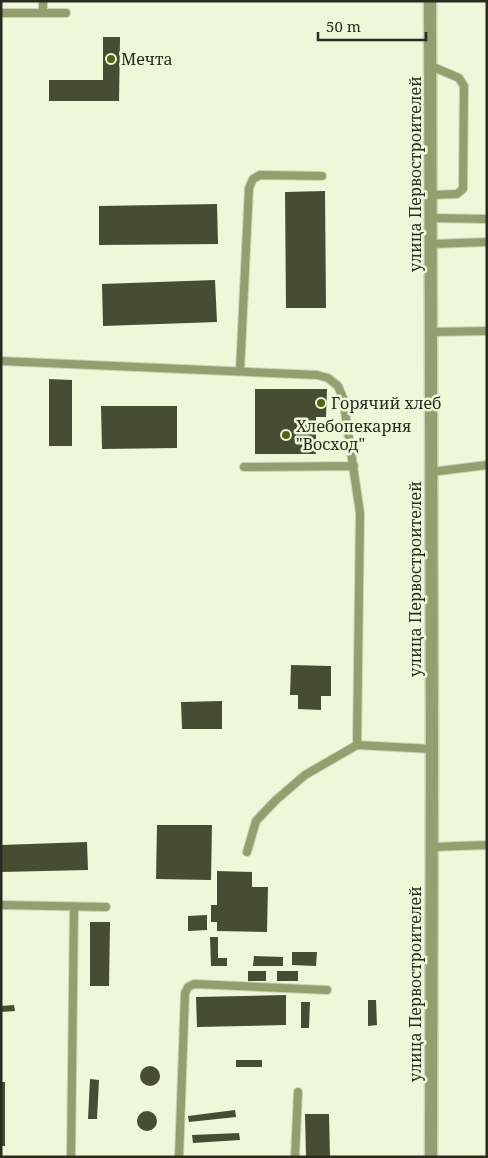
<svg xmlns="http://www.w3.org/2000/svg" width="488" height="1158" font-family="'Noto Serif',serif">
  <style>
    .building { fill: #454d33 }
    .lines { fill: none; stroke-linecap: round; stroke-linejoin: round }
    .service-casing { stroke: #cad3b7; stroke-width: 10 }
    .tertiary-casing { stroke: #cad3b7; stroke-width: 15 }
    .service { stroke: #91a06e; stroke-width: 8 }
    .tertiary { stroke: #91a06e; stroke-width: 12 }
    .poi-dot { fill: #526510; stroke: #edf8d8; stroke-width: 2 }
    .labels { text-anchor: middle; stroke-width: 5; stroke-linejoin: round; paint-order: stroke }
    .poi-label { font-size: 16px; fill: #282c20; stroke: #edf8d8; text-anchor: start }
    .street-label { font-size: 16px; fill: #282c20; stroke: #edf8d8 }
  </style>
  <rect width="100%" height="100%" fill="#edf8d8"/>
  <!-- building -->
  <path class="building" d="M103 37H120L119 101H49V80H103Z
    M325 191 326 308H286L285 192Z
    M217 204 218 244 99 245V206Z
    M215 280 217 322 103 326 102 284Z
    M49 379 72 380V446H49Z
    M255 389H327L326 417H316V454H255Z
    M101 406H177V448L102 449Z
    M291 665 331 666V696H321V710L298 709V695H290Z
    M222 701V729H182L181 702Z
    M157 825H212L211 880 156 879Z
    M87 842 88 870 1 872V845Z
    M217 871 252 872V887H268L267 932 217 931V922H211V905H217Z
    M207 915V930L188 931V916Z
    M90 922H110L109 986H90Z
    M210 937H218V958H227V966H211Z
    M292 952H317L316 966 292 965Z
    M254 956 283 957V966H253Z
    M248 971H266V981H248Z
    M277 971H298V981H277Z
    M286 995V1025L197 1027 196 997Z
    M368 1000H376L377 1025 368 1026Z
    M301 1002H310L309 1028H301Z
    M14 1005 15 1011 1 1012V1006Z
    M236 1060H262V1067H236Z
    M140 1076a10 10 0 1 1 20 0a10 10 0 1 1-20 0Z
    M90 1079 99 1080 97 1119H88Z
    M1 1082H5V1146H1Z
    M235 1110 236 1117 189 1122 188 1116Z
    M137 1121a10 10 0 1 1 20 0a10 10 0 1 1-20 0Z
    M305 1114H329L330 1157H306Z
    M239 1133 240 1140 193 1143 192 1135Z"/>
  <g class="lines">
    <defs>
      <path id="service" d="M43 1V13
        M1 13H66
        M431 66 459 78 464 86 463 189 457 194 431 195
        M431 218 487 219
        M431 244 487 242
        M431 332 487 331
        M1 361 317 375 328 378 338 386 343 398 360 513 357 745
        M240 371 249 188 253 179 260 175 322 176
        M244 467 354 466
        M431 472 487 465
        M432 847 487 845
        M247 852 256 821 276 800 305 775 357 745 432 749
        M1 905 106 907
        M71 1157 74 907
        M179 1157 185 993 188 987 194 984 327 990
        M295 1157 298 1092"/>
      <path id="tertiary" d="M430 1 432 749 431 1157"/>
    </defs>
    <!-- service casing -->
    <use href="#service" class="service-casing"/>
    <!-- tertiary casing -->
    <use href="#tertiary" class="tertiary-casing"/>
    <!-- service -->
    <use href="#service" class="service"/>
    <!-- tertiary -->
    <use href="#tertiary" class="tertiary"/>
  </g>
  <!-- markers -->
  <g class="poi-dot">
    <circle cx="111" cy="59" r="5"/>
    <circle cx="321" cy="403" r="5"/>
    <circle cx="286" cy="435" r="5"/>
  </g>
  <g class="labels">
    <!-- poi labels -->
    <g class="poi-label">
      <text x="121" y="65">Мечта</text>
      <text x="331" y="409">Горячий хлеб</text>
      <text x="296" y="432">Хлебопекарня<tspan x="296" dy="18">"Восход"</tspan></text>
    </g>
    <!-- street labels -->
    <g class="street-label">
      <text transform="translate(415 174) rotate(-90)" y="6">улица Первостроителей</text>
      <text transform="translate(415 579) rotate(-90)" y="6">улица Первостроителей</text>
      <text transform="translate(415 984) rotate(-90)" y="6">улица Первостроителей</text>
    </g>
  </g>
  <!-- border -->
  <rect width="488" height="1158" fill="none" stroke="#282c20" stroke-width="5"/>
  <!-- scale -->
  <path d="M318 32v8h108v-8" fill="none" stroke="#282c20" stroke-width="2.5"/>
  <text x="326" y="32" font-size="15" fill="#282c20" stroke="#edf8d8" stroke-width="4" paint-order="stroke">50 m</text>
</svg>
